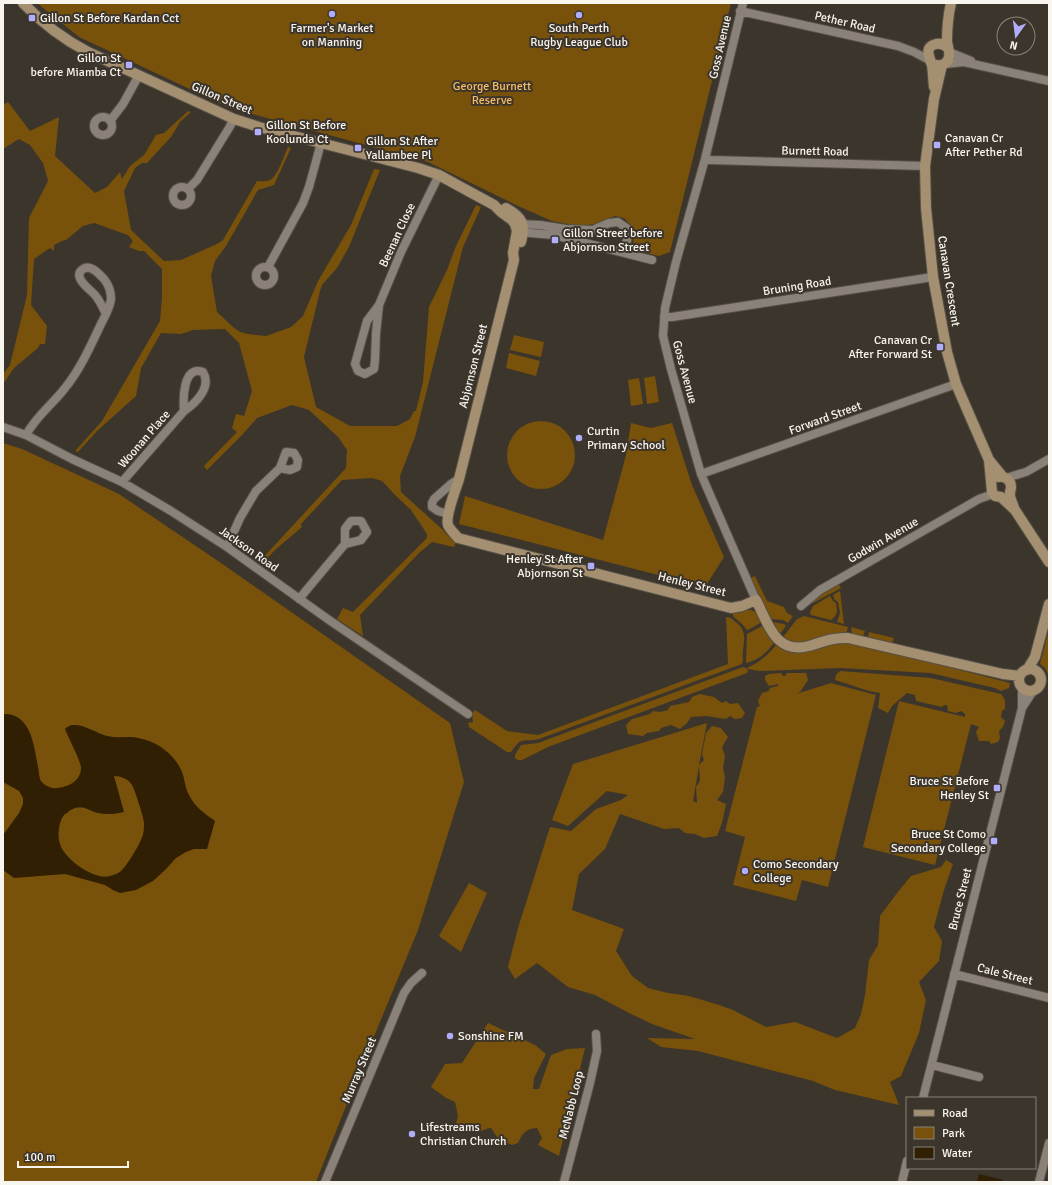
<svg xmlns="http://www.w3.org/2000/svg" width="1052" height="1185" font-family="Signika,sans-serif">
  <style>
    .green { fill: #78510a; fill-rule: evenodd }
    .water { fill: #311f03; fill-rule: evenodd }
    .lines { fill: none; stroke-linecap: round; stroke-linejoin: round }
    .street-casing { stroke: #565148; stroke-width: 10 }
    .secondary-casing { stroke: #565148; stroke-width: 12 }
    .street { stroke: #8a8278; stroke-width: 8 }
    .secondary { stroke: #a48f71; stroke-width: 10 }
    .poi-dot { fill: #b0aefa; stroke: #3c352c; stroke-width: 1.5 }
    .labels { text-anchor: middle; stroke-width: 4; stroke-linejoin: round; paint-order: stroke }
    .poi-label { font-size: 12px; fill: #f8f4ee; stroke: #3c352c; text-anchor: start }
    .street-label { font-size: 12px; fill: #f8f4ee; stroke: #3c352c }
    .park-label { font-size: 12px; fill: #f7bc65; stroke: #3c352c }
  </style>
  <rect width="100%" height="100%" fill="#3c352c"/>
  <!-- green -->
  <path class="green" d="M37 3H731L670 252 659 256 636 250 634 247 631 225 624 218 615 216 597 224 587 225H573L552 221 518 206 428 162 230 108 79 37Z
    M8 102 30 131 59 117 55 156 95 193 107 187 120 172 122 179 130 166 144 155 156 135 164 133 188 111 191 112 180 122 171 137 147 163H142L135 168 124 191 131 230 164 261 181 260 219 243 223 240 257 181C261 181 266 182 270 180 278 176 284 155 288 147L291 148 274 185 258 190 226 246 215 261 211 276 217 312 233 327 240 332 248 334 266 336 291 327 303 316 318 281 351 225 374 169 380 170 349 247 337 268 322 285 320 291 304 357 316 407 350 426H397L410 419 414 411H416L423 382 429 307 447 270 456 246 476 205 481 207 463 247 415 437 400 476 401 492 443 530 448 536 456 541 454 547 432 542 419 553 360 615 363 636 337 619 343 608 353 612 427 538V534L411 510 395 495 382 481 372 478 342 480 301 524 302 527 275 550 263 563 260 561 346 468 347 450 338 437 309 410 292 405 257 418 241 436 207 470 204 466 237 432 232 428 236 414 244 416 252 391 239 343 225 329 193 330 181 334 161 333 141 368 136 396 97 431 78 452 75 451 102 421 160 321 162 298V269L144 251H139L129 247 133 241 128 235 94 223 83 226 66 240 62 241 54 245V251L50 248 34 259 31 305 47 326 45 344H40L38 348 14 368 3 384V374L10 365 27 295 29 218 48 181 43 163 30 145 19 139 3 149V105Z
    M514 335 544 342 541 357 510 350Z
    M509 353 540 361 536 376 506 368Z
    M655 376 659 402 647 404 644 378Z
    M639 378 643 404 631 406 628 380Z
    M507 455a34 34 0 1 1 68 0a34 34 0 1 1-68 0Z
    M631 423 651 428 672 423 692 485 724 557 705 587 459 524 465 496 603 540 626 455Z
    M3 443 22 449 119 494 221 563 450 723 464 782 418 930 363 1063 316 1182H3Z
    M755 576 767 601 784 607 787 613 793 616 788 623 783 620 770 619 750 578Z
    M838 583 841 588 811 604C818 594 828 589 838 583Z
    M840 591 844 624 837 622 840 613 838 602 835 600 833 595Z
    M830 596 833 601 836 603C837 611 839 614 831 620L811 615 810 612 813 606Z
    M747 610C756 609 758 615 762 622L748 630 746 629 743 625 733 616V613H738Z
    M804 616 848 627 847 631 844 634 804 642C796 643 790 641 783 637L797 619Z
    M726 617C731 617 733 620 737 623 750 634 741 646 743 660L742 664 539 739C521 743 523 735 511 752H507L469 727 468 723 473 722 472 713 475 710 507 731 538 735 728 664Z
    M772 622 784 624 786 626 779 635Z
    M764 625 770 639 774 643C765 654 760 659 746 663L747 634Z
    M851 627 865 631 863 636 852 634Z
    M1049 629V676L1045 668 1040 664Z
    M869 632 894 638 892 643 868 637Z
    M839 642 856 643 1010 683 1009 688 1001 691 995 688 930 673 840 668 760 671 748 669 747 668C760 662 768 655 776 645L785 649Z
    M743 667 746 668 748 671 747 673 548 747 522 760H518L515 758V755L521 745 538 743Z
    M840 671 931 678 1001 694 1005 700V709L1002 711 1001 717 1005 721 1003 727 999 731 1000 738 998 742 991 744 989 741H979L976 732 979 727 971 724 935 865 863 847 899 701 965 717V714L961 711 956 713 948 711 947 705H944L942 707 916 701 915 695 907 693 892 706 888 713 878 708 880 693C864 691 850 684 835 680L836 675Z
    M781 673 783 676H785L787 673H806L808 680 800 692 796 694 831 683 876 695 828 887 802 880 796 901 733 885 745 837 725 831 757 707 760 706 758 701 762 693 769 691 770 688 778 686V684L769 686 765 680V676L769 674Z
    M700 694 714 697 722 703 726 701 730 704 738 703 745 713 742 718 735 719 730 716 726 719 706 716 691 717 687 723 680 729 671 725 661 728 659 731 647 733 643 736 628 734 626 725 632 719 650 714 653 711 660 712 668 710 670 706 689 702 692 697Z
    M707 723 699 765 704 760 702 754 706 733 712 726 721 728 728 737 722 747 725 756 723 768 725 777 723 792 717 800 726 804 722 823 717 836 704 838 695 834 685 833 679 828 664 829 620 814 605 849 579 874 572 910 624 929 616 951 632 976 648 988 668 993 689 996 719 1005 733 1010 766 1027 795 1022 837 1038 855 1028 861 1014 865 995 869 960 878 945 880 916 897 893 911 876 941 867 946 860 953 864 944 890 934 927 942 941 939 961 919 982 926 1000 919 1033 901 1076 890 1082 899 1105 835 1090 813 1081 698 1051 661 1047 647 1038 695 1039 652 1024 629 1013 595 995 568 987 537 963 515 979 508 967 518 928 550 827 571 831 596 809 621 800 628 795 607 791 568 826 552 820 573 764ZM699 766 700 781 696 787 697 803 693 801Z
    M469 883 487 893 461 952 439 936Z
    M488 1023 535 1045 546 1054 534 1078 533 1089H539L551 1055 567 1049 585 1048 559 1156 538 1145 542 1138 537 1128C525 1129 523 1133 518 1143L512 1145 499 1140 491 1128C486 1128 483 1131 478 1132 470 1133 463 1127 456 1123L458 1116 455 1102 446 1098 431 1087 445 1064 462 1063Z"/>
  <!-- water -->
  <path class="water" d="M3 714C31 713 34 745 38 767 39 771 39 778 41 781 45 786 52 789 57 788 68 787 81 781 81 768 81 761 68 737 65 729 67 727 70 725 73 725 83 724 97 733 107 736 115 738 121 737 129 737 136 737 143 739 149 741 163 746 177 759 182 772 185 780 185 788 189 795 195 807 205 814 215 821L207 849H194L186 852 176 858 166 869 153 881 136 890 120 893 113 890 105 885 65 874 14 878 3 870V835L19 813 23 804V798L19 791 3 782ZM114 776C120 776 129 779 132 785 135 790 143 816 144 822 144 826 144 831 143 834 142 841 127 866 121 871 119 873 114 875 110 876 95 881 64 859 60 844 57 836 59 821 64 815 65 814 69 812 69 811 82 803 86 810 98 813 107 815 116 814 124 812Z
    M979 1174 1003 1180 1002 1182H977Z"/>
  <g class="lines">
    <defs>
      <path id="street" d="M743 3 705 159 676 262 665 308 663 336 671 369 701 474 727 534 756 600
        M740 11 898 46 914 52 929 60
        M949 52 971 61
        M945 64 964 62 1049 81
        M94 126a9 9 0 1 1 18 0a9 9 0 1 1-18 0Z
        M110 121 123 104 139 75
        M705 159 711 160 925 166
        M173 196a9 9 0 1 1 18 0a9 9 0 1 1-18 0Z
        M188 189 197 180 229 128 234 119
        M518 224 540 225 566 229 593 230 609 223 618 222 628 229 627 241 620 251
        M518 232 554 235 652 260
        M256 276a9 9 0 1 1 18 0a9 9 0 1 1-18 0Z
        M268 267 303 203 309 187 321 143
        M379 305 376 333 375 360 374 369 365 374 358 371 355 364 367 321 379 305 401 252 439 175
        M664 317H672L933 277
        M3 427 26 435 72 459 122 482 171 511 227 547 329 620 468 714
        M26 435C37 415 52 405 65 388 80 370 91 345 101 324 105 316 110 308 111 299 111 291 108 284 104 279 99 274 91 264 83 269 71 277 91 290 95 295 100 301 103 308 106 314
        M701 474 956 384
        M1006 478 1026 472 1049 459
        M122 482 184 411C196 403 212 387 203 372 183 365 183 398 184 411
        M448 514 438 511 432 507V503L434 499 451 484 459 479
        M227 547 240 518 256 491 280 468 286 452 294 453 298 460 297 467 290 470 280 468
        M299 599 345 544 361 540 367 532 361 521H351L345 529V544
        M801 606 820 590 979 499 993 494
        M1022 708 1033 691
        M954 974 1049 998
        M932 1065 979 1077
        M923 1098 1022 708V688
        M325 1182 404 993 411 983 422 973
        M564 1182 590 1083 597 1051 596 1034
        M902 1182 907 1161
        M1039 1182 1049 1143"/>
      <path id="secondary" d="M23 3C42 23 63 39 88 52L234 119 259 127 418 168 439 175 459 186 494 205 501 212 512 220 515 224 517 231 513 253 514 260 459 479C456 489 445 516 448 525 450 530 455 534 458 538L731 608 742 606 756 600C768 623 775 655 809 646 822 642 834 637 848 638L1003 674 1020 676
        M931 63C938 67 947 66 949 57 950 53 948 47 947 42 947 28 948 16 951 3
        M942 65 934 99 925 166 926 208 933 277 947 352 956 384 989 460 1003 477
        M934 87C933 79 933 72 932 65 930 58 923 47 936 44 941 43 945 45 948 48
        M506 208C522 217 526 224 521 242
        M989 460 992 492 995 496 1001 497 1015 510 1049 562
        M998 477C1004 476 1011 479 1011 487 1011 489 1010 491 1010 493 1009 497 1013 504 1014 508
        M1019 680a11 11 0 1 1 22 0a11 11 0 1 1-22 0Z
        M1027 670 1035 657 1049 604"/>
    </defs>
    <!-- street casing -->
    <use href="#street" class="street-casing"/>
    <!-- secondary casing -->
    <use href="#secondary" class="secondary-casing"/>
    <!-- street -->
    <use href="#street" class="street"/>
    <!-- secondary -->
    <use href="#secondary" class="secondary"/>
  </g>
  <!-- markers -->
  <g class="poi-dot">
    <circle cx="332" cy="14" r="4"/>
    <circle cx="579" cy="15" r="4"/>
    <rect x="28" y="14" width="8" height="8" rx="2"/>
    <rect x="125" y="61" width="8" height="8" rx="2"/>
    <rect x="254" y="128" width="8" height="8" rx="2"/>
    <rect x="933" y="141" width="8" height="8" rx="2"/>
    <rect x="354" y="144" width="8" height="8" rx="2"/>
    <rect x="551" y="236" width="8" height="8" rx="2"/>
    <rect x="936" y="343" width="8" height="8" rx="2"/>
    <circle cx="579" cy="438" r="4"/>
    <rect x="587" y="562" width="8" height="8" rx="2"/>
    <rect x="993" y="784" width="8" height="8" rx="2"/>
    <rect x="990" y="837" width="8" height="8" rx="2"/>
    <circle cx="745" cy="871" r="4"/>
    <circle cx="450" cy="1036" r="4"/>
    <circle cx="412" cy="1134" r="4"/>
  </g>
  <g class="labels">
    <!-- poi labels -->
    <g class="poi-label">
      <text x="40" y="22">Gillon St Before Kardan Cct</text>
      <text x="332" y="32" text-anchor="middle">Farmer's Market<tspan x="332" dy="14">on Manning</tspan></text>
      <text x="579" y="32" text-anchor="middle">South Perth<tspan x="579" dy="14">Rugby League Club</tspan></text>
      <text x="121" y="62" text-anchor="end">Gillon St<tspan x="121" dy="14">before Miamba Ct</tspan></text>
      <text x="266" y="129">Gillon St Before<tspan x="266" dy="14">Koolunda Ct</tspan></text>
      <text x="945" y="142">Canavan Cr<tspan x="945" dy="14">After Pether Rd</tspan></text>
      <text x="366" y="145">Gillon St After<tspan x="366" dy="14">Yallambee Pl</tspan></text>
      <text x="563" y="237">Gillon Street before<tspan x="563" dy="14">Abjornson Street</tspan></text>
      <text x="932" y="344" text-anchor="end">Canavan Cr<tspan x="932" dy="14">After Forward St</tspan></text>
      <text x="587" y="435">Curtin<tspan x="587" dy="14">Primary School</tspan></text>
      <text x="583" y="563" text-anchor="end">Henley St After<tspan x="583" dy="14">Abjornson St</tspan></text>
      <text x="989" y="785" text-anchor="end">Bruce St Before<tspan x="989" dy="14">Henley St</tspan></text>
      <text x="986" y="838" text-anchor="end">Bruce St Como<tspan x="986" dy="14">Secondary College</tspan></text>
      <text x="753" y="868">Como Secondary<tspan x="753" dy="14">College</tspan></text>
      <text x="458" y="1040">Sonshine FM</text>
      <text x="420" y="1131">Lifestreams<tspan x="420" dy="14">Christian Church</tspan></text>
    </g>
    <!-- street labels -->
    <g class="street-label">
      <text transform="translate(845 22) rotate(13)" y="4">Pether Road</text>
      <text transform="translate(720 47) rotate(-77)" y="4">Goss Avenue</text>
      <text transform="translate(222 98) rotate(23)" y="4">Gillon Street</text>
      <text transform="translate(815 151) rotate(1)" y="4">Burnett Road</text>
      <text transform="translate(397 235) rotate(-65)" y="4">Beenan Close</text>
      <text transform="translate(949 281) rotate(81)" y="4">Canavan Crescent</text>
      <text transform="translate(797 286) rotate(-9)" y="4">Bruning Road</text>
      <text transform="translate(473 366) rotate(-76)" y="4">Abjornson Street</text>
      <text transform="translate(685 372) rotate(75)" y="4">Goss Avenue</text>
      <text transform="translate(825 418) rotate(-20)" y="4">Forward Street</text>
      <text transform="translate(144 439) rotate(-49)" y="4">Woonan Place</text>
      <text transform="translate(883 540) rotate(-30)" y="4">Godwin Avenue</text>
      <text transform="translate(249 549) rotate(35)" y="4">Jackson Road</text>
      <text transform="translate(692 584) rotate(14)" y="4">Henley Street</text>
      <text transform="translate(960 899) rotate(-76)" y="4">Bruce Street</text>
      <text transform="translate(1005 974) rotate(14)" y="4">Cale Street</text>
      <text transform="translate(359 1070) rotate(-67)" y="4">Murray Street</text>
      <text transform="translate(571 1105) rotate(-76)" y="4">McNabb Loop</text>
    </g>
    <!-- park labels -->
    <g class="park-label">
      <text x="492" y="90">George Burnett<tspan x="492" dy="14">Reserve</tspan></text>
    </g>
  </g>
  <!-- border -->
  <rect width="1052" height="1185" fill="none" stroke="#f8f4ee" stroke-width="8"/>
  <!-- legend -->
  <rect x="906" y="1097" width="130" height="72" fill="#3c352c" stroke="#87817a"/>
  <rect x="914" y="1110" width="20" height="6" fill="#a48f71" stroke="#87817a"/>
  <text x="942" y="1117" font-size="12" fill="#f8f4ee">Road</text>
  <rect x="914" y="1127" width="20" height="12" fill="#78510a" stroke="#87817a"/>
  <text x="942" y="1137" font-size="12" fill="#f8f4ee">Park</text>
  <rect x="914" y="1147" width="20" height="12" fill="#311f03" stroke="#87817a"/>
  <text x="942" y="1157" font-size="12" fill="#f8f4ee">Water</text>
  <!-- north arrow -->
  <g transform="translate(1016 36) rotate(194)"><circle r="19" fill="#3c352c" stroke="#87817a"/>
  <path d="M0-3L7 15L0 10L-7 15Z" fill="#b0aefa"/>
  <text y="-6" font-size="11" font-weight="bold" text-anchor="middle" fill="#f8f4ee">N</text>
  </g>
  <!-- scale -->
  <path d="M18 1161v6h110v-6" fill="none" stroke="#f8f4ee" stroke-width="2"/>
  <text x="24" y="1161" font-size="12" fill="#f8f4ee" stroke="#3c352c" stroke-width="3" paint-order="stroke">100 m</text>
</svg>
